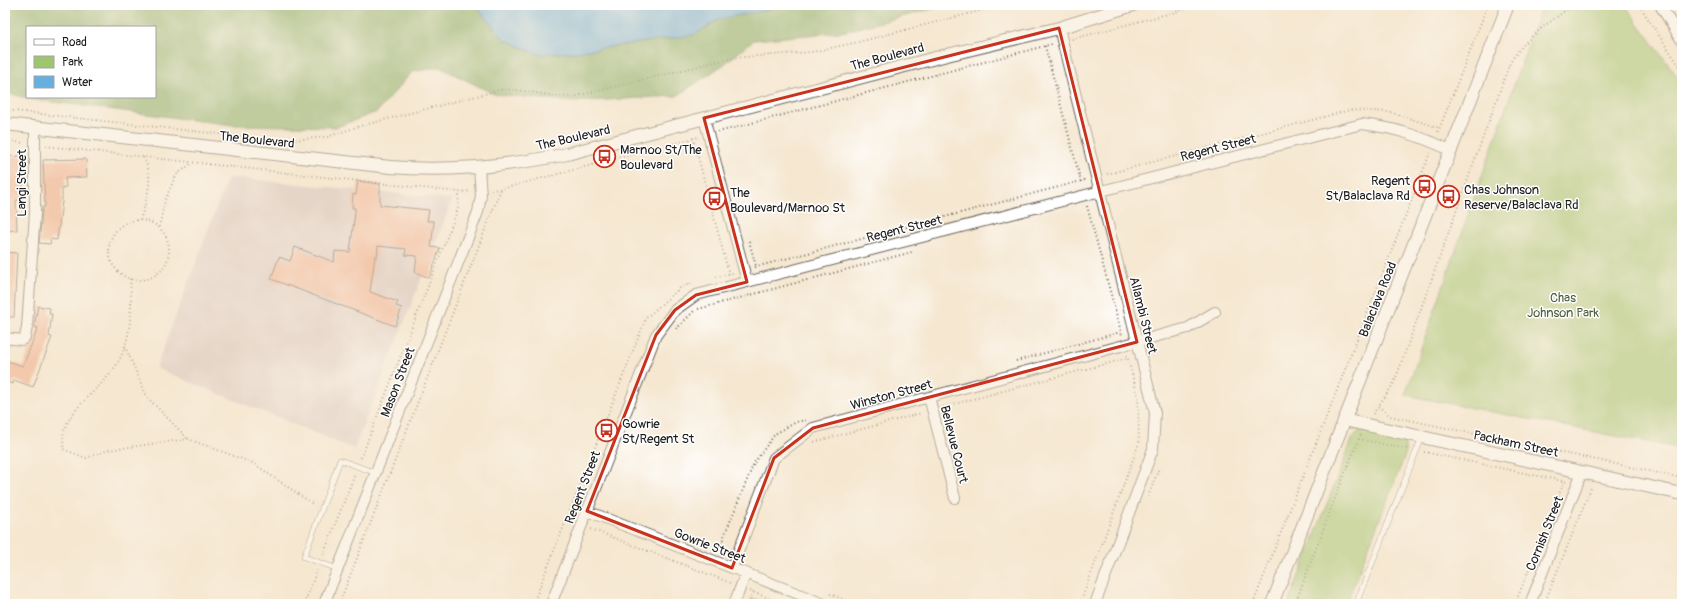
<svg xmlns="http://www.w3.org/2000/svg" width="1687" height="609" font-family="Pangolin,sans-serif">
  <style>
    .industrial { fill: #d1bfbe }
    .green { fill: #9ec570; stroke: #5d7046 }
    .forest { fill: #7eaa62; stroke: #4d633f; fill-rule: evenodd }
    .water { fill: #66afde; stroke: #41667d }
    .building { fill: #f0a484 }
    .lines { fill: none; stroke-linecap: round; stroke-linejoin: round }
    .service-casing { stroke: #68635b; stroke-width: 6 }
    .minor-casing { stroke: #68635b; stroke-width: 12 }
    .tertiary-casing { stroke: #68635b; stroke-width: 14 }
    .path { stroke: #68635b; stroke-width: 2; stroke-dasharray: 1 3; stroke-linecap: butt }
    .service { stroke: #fff; stroke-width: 5 }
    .minor { stroke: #fff; stroke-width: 10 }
    .tertiary { stroke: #fff; stroke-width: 12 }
    .marked { fill: none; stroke: #c8321e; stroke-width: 3; stroke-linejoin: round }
    .labels { text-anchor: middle; stroke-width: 3; stroke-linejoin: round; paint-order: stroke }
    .street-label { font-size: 13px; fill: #1c1c1c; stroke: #fff }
    .poi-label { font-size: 13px; fill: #1c1c1c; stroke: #fff; text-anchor: start }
    .park-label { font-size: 13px; fill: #50603e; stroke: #fff }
  </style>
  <rect width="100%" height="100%" fill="#fff"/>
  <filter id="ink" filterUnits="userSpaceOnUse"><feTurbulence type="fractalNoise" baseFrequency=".025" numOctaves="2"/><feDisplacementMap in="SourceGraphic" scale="8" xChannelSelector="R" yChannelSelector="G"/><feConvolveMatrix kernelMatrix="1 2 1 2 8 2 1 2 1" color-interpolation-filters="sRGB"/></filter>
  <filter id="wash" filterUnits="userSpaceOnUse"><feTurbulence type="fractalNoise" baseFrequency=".012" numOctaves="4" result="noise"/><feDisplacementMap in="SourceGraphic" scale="16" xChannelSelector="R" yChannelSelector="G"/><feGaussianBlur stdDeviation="0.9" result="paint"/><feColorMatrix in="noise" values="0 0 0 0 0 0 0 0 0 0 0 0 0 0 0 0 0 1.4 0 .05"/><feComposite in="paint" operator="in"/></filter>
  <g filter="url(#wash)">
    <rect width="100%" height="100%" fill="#f5e7d0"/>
    <!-- industrial -->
    <path class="industrial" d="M228 177 453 199 354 449 156 368Z"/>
    <!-- green -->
    <path class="green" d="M1542 5H1625L1682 83V449L1405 395Z
      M1361 429 1404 439 1406 453 1346 604H1288L1353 437Z
      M753 598 771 604H750Z"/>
    <!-- forest -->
    <path class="forest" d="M5 5H475L504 39 537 54 575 52 693 35 720 19 791 5H949L842 32 754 40 723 65 677 96 574 102 494 94 439 67 412 72 377 112 337 127 232 125 29 99 5 92ZM27 27H155V97H27Z"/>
    <!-- water -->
    <path class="water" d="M475 5H791L720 19 693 35 575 52 537 54 504 39Z"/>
    <g id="blocks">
      <!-- building -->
      <path class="building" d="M23 156V200H16L17 230 5 231V157Z
        M86 159 87 177 65 178 66 187 62 188V202L57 240 51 239 50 244 39 243 42 212 43 207H45L43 160Z
        M358 181 380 184V205L429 210 427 221H433L434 223 431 247 440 248 429 278 415 272 417 256 405 255 406 249 378 246 377 257 375 256 370 292 398 302 396 306 402 308 395 326 271 279 279 257 290 261 295 247 334 262 335 251 350 252 355 212V208H352L353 194 356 195Z
        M5 252 17 253 14 317H5Z
        M38 306 50 308 49 314H52L49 336 52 337 33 387 14 380 13 384 5 381V360L23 366 38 328 34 327Z"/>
    </g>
  </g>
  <g filter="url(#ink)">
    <use href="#blocks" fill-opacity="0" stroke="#68635b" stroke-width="1"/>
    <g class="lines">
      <defs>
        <path id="service" d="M338 569 304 557 340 460 376 473
          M1356 604 1422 437"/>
        <path id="minor" d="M1660 5 1682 41
          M1059 28 1155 413 1153 449 1095 604
          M704 118 747 282
          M5 338 22 340 25 337 27 327 35 213V128
          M929 397 955 498
          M587 511 824 604
          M732 568 774 458 813 428 1188 328 1215 312
          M324 604 478 212 481 196 479 167
          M551 604 656 335 675 310 696 295 1362 124C1396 128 1420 136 1452 151
          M734 604 746 573
          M1530 604 1582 472"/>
        <path id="tertiary" d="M5 124 390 167C450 172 508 166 567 154L947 55 1059 28 1133 5
          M1344 420 1682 494
          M1272 604 1508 5"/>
      </defs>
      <!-- service casing -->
      <use href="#service" class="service-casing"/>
      <!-- minor casing -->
      <use href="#minor" class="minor-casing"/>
      <!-- tertiary casing -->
      <use href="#tertiary" class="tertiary-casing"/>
      <!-- path -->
      <path class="path" d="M1639 5 1682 70
        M1072 39 1202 5
        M1045 46 1081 182
        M5 110 282 141 327 137 360 126 500 90C526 88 551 99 577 96L731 58 812 52 854 43 1003 5
        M718 132 1052 44
        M1438 132 1488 5
        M693 138 729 274
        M5 141 24 143
        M46 146 459 192 471 191
        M1107 174 1350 110 1389 112 1440 128
        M491 190 501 189 698 137
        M1445 196 1459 201
        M1087 206 1122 335
        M109 250a30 30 0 1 1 60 0a30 30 0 1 1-60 0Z
        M140 220C147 199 155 176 143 157
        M159 227 165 200 176 175 192 163
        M749 241 756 266
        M755 267 1085 180
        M716 277 733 273
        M130 279C132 306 132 340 117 364 104 386 74 404 65 428 62 434 64 443 63 449L86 458 108 450 188 439 253 463 314 505
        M698 309 912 252
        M676 329 694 311
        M125 346 147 397 188 439
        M1016 361 1121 332
        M1378 406 1390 416 1682 478
        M943 407 1128 358
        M1373 414 1394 383 1510 63C1525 37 1549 23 1573 5
        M1361 435 1359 439 1408 449
        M814 442 922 413
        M1424 452 1567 482
        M361 458 458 209 459 192
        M1148 497 1159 468
        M591 529 731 583
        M718 551 754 463 775 434 796 422 806 420
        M323 555 355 474
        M750 591 784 604
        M830 594 855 604
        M304 604 317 570
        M339 604 501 189
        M533 604 646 318 681 287 693 283
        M748 604 753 592
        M1080 604 1139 443 1138 397 1127 355
        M1253 604 1430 153
        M1295 604C1316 549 1336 493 1359 439
        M1515 604 1564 482
        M1544 604 1591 488"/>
      <!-- service -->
      <use href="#service" class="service"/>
      <!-- minor -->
      <use href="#minor" class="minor"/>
      <!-- tertiary -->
      <use href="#tertiary" class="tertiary"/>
    </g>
  </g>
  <!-- marked area -->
  <path d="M0 0H1687V609H0ZM1059 28 1137 342 813 428 774 458 732 568 587 511 656 335 675 310 696 295 747 282 704 118Z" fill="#f5e7d0" fill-opacity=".55" fill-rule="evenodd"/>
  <path class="marked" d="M1059 28 1137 342 813 428 774 458 732 568 587 511 656 335 675 310 696 295 747 282 704 118Z"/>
  <!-- icons -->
  <defs>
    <symbol id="bus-ring" viewBox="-11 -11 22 22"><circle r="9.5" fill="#fff" stroke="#c8321e" stroke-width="1.5"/><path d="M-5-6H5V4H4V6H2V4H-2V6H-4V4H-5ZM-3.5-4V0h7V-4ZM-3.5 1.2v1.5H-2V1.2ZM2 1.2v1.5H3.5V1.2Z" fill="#c8321e"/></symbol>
  </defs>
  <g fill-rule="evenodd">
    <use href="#bus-ring" x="592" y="144" width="25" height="25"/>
    <use href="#bus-ring" x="1412" y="174" width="25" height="25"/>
    <use href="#bus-ring" x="1436" y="184" width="25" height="25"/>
    <use href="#bus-ring" x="702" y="186" width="25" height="25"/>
    <use href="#bus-ring" x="594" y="418" width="25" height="25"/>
  </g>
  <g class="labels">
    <!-- street labels -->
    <g class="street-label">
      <text transform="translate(887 56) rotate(-15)" y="5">The Boulevard</text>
      <text transform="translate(573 137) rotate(-13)" y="5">The Boulevard</text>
      <text transform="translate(257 139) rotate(6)" y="5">The Boulevard</text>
      <text transform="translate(1218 147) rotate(-14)" y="5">Regent Street</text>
      <text transform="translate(21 183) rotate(-90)" y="5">Langi Street</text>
      <text transform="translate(904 228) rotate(-14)" y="5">Regent Street</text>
      <text transform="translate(1377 299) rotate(-68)" y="5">Balaclava Road</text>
      <text transform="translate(1144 315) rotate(76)" y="5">Allambi Street</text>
      <text transform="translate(397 382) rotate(-69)" y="5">Mason Street</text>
      <text transform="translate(891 394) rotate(-15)" y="5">Winston Street</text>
      <text transform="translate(1516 443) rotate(12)" y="5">Packham Street</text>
      <text transform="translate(955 444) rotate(76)" y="5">Bellevue Court</text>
      <text transform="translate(582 487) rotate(-69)" y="5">Regent Street</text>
      <text transform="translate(1544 533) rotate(-68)" y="5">Cornish Street</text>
      <text transform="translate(710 545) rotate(21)" y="5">Gowrie Street</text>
    </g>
    <!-- poi labels -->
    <g class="poi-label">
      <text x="620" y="154">Marnoo St/The<tspan x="620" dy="15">Boulevard</tspan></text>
      <text x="1410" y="185" text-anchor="end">Regent<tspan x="1410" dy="15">St/Balaclava Rd</tspan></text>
      <text x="1464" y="194">Chas Johnson<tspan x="1464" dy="15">Reserve/Balaclava Rd</tspan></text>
      <text x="730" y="197">The<tspan x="730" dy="15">Boulevard/Marnoo St</tspan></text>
      <text x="622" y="428">Gowrie<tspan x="622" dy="15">St/Regent St</tspan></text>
    </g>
    <!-- park labels -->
    <g class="park-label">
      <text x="1563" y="302">Chas<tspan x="1563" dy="15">Johnson Park</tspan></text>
    </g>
  </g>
  <!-- margin -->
  <rect width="1687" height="609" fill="none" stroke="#fff" stroke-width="20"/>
  <!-- legend -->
  <rect x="26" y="26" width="130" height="72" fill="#ffffff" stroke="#a4a4a4"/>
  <rect x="34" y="39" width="20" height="6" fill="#ffffff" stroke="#a4a4a4"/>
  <text x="62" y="46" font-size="12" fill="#1c1c1c">Road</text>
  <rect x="34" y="56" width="20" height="12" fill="#9ec570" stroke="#a4a4a4"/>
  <text x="62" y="66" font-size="12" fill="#1c1c1c">Park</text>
  <rect x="34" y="76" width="20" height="12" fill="#66afde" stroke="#a4a4a4"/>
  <text x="62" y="86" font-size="12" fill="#1c1c1c">Water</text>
</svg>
